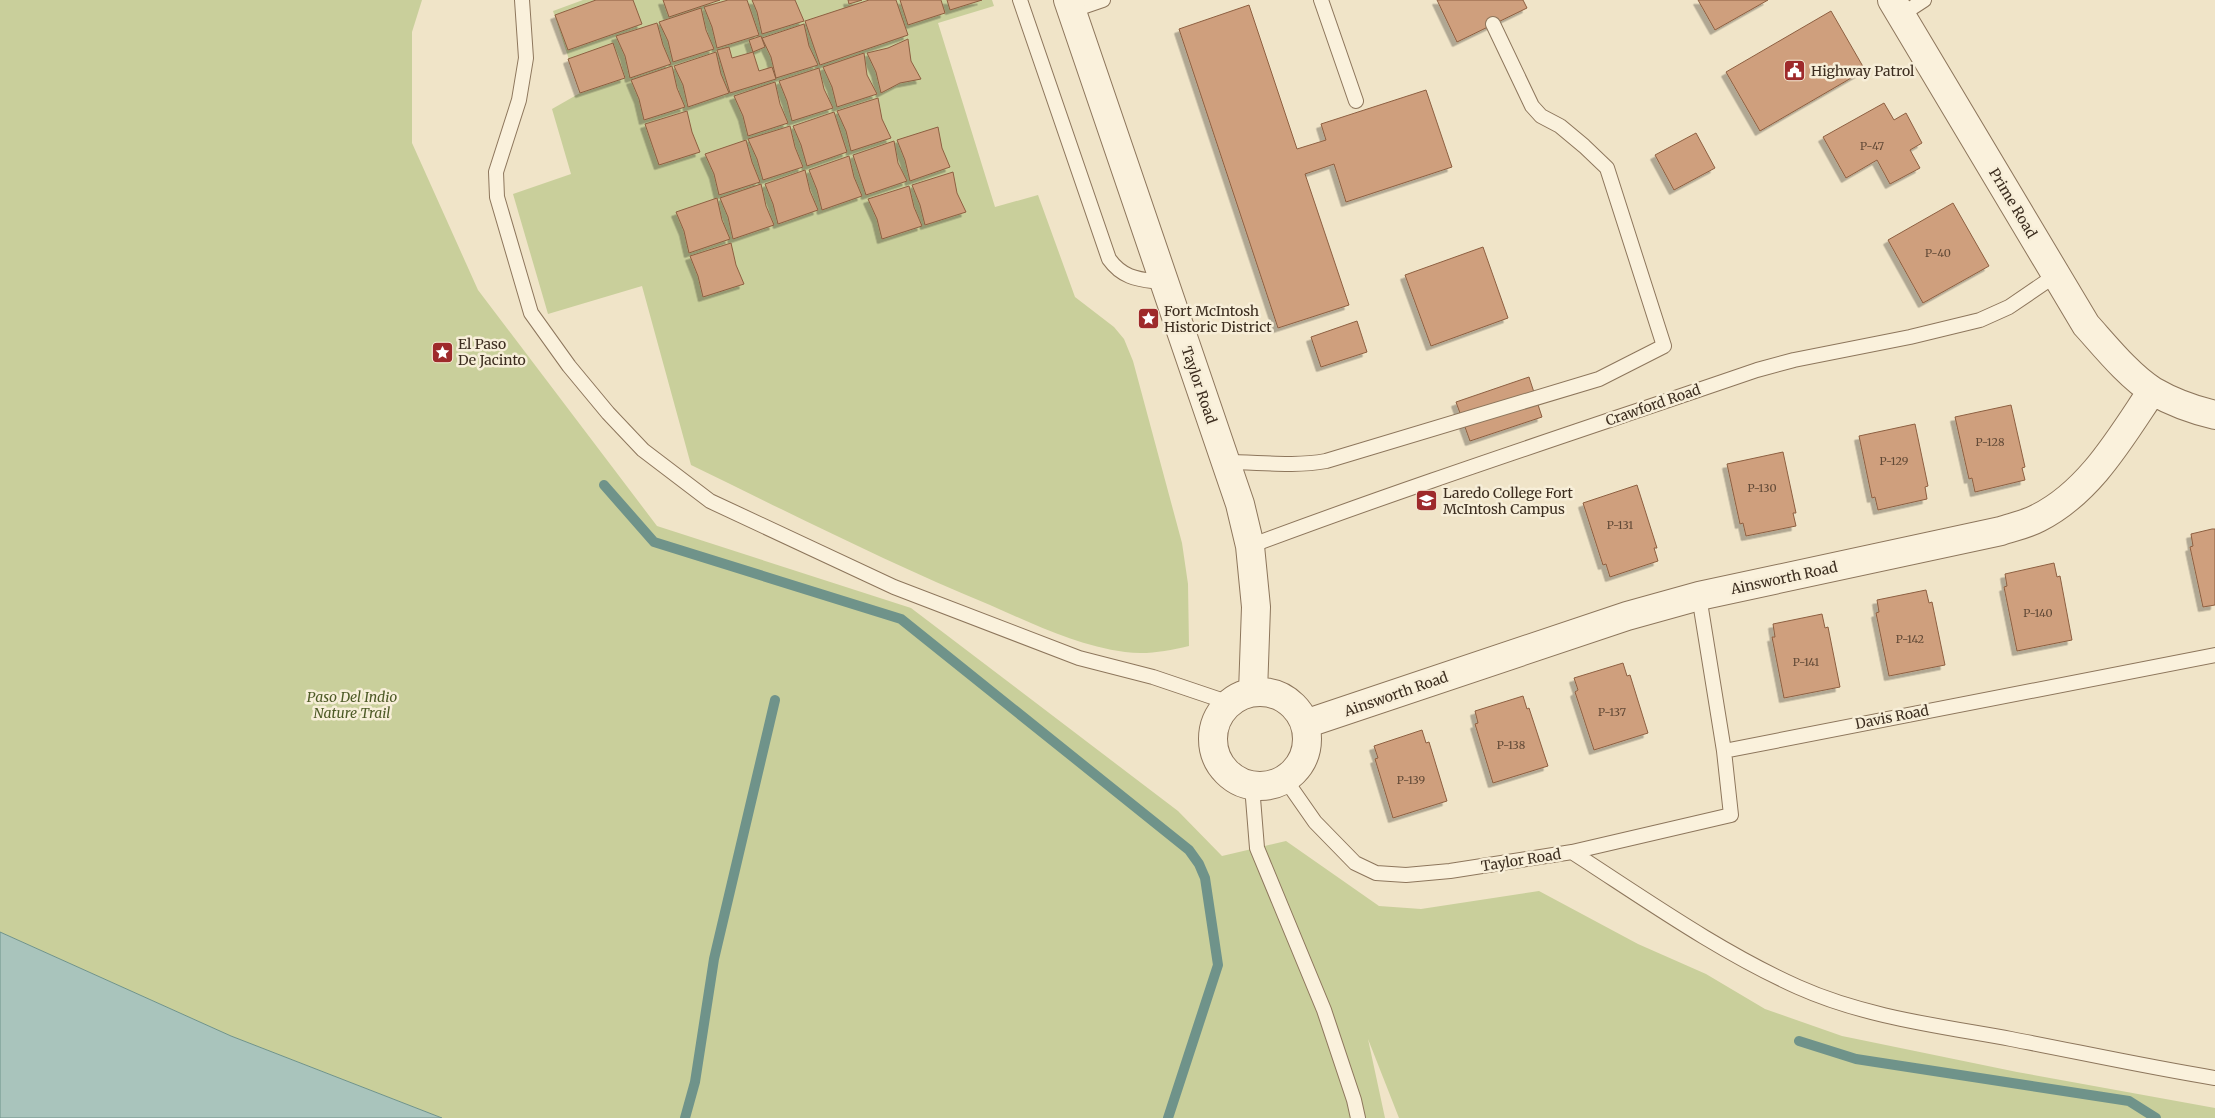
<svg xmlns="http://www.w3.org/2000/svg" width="2215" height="1118" font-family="Merriweather,serif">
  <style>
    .green { fill: #c9cf9b }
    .water { fill: #a9c4bc; stroke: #6f938a }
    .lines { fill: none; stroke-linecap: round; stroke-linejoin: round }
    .stream { stroke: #6f938a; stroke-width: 10 }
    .building { fill: #cf9f7d; stroke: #8d5f41; filter: url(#shadow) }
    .lane-casing { stroke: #8d765c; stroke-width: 16 }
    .street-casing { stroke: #8d765c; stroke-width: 30 }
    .lane { stroke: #faf1dc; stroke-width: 14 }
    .street { stroke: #faf1dc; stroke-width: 28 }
    .labels { text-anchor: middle; stroke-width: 5; stroke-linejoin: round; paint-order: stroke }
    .number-label { font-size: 11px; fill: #624a37 }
    .poi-label { font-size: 14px; fill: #3d2e20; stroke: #f7eed8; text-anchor: start }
    .street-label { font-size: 14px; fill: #3d2e20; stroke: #f7eed8 }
    .park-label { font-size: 14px; font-style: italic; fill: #4d5a26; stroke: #f7eed8 }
  </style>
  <defs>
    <filter id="shadow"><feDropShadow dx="-4.5" dy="4.5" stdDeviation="0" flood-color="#0004"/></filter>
  </defs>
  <rect width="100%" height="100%" fill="#f0e4c8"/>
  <!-- green -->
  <path class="green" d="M0 0H422L412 32V143L478 290 657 526 911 608 1178 811 1222 856 1286 841 1379 906 1421 909 1539 891 1638 944 1706 974 1765 1009 1842 1036 2017 1072 2215 1108V1118H1399L1368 1039 1385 1118H442L231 1036 0 932Z
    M583 0H992L994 6 938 23 995 207 1038 195 1075 297 1114 327 1124 339 1133 361 1182 543 1188 584 1189 646C1167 651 1147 655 1125 652 1078 646 1033 624 990 605 888 563 790 513 691 465L642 286 548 314 513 194 571 174 552 109 580 93 553 11Z"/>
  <!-- water -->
  <path class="water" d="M0 932 231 1036 442 1118H0Z"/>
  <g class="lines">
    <!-- stream -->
    <path class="stream" d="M604 485 654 542 901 619 1189 850 1199 864 1205 878 1218 965 1168 1118
      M1799 1041 1856 1059 2129 1101 2156 1118
      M685 1118 695 1082 714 959 775 700"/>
  </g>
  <!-- building -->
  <path class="building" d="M596 0H633L642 24 568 50 555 15Z
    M663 0H720L669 17Z
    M728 0H747L759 35 717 48 712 27 704 7Z
    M752 0H795L804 21 762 34 757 12Z
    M848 0H862L849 4Z
    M869 0H896L908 35 820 65 805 21Z
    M900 0H941L945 13 908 25Z
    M947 0H982L950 10Z
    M1437 0H1523L1527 8 1457 42Z
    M1698 0H1768L1715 30Z
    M1249 5 1297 149 1326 140 1321 124 1426 90 1452 167 1346 202 1334 164 1305 174 1349 305 1278 328 1179 29Z
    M701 8 706 30 714 49 673 62 668 41 659 22Z
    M1831 11 1865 70 1760 131 1726 72Z
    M657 23 663 45 671 64 630 78 625 56 616 36Z
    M804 24 809 46 818 65 776 78 771 57 762 38Z
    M761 36 765 47 753 52 749 40Z
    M908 39 911 61 921 79 900 83 881 93 876 72 867 53 888 48Z
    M613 43 625 78 580 93 568 59Z
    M729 47 732 58 753 52 759 71 772 67 776 79 730 93 717 50Z
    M716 52 721 74 729 93 688 107 683 85 674 66Z
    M864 53 867 75 877 94 837 107 832 87 823 67Z
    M672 66 677 88 685 107 644 120 639 99 631 80Z
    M819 68 824 89 833 108 792 121 787 101 779 81Z
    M775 82 780 104 788 123 748 136 743 116 734 96Z
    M878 98 882 119 891 138 851 151 846 131 837 111Z
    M1884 103 1894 120 1906 113 1922 143 1910 150 1920 168 1890 184 1877 160 1846 178 1823 137Z
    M687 111 692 132 700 152 659 165 645 124Z
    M834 112 847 152 807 166 801 145 793 126Z
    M790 126 795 147 803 167 763 180 757 159 748 139Z
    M938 127 942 148 950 167 910 181 905 160 897 140Z
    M1696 133 1715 168 1674 190 1655 155Z
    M746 140 752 162 760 182 719 195 714 174 705 154Z
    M894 141 898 163 907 181 866 195 853 155Z
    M849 156 854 177 862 196 822 210 817 190 809 170Z
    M805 170 810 191 818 210 778 224 773 204 765 184Z
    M953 172 957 193 966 212 925 225 920 205 912 185Z
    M761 184 766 206 774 225 733 239 728 217 720 198Z
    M909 186 914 207 922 226 882 239 877 219 868 199Z
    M717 198 722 220 730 239 689 253 684 231 676 212Z
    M1953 203 1989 266 1923 303 1888 240Z
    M731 243 736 265 744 284 703 297 698 276 690 256Z
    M1483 247 1508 318 1431 346 1405 275Z
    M1357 321 1367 352 1321 367 1311 337Z
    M1529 377 1542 417 1470 441 1456 402Z
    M2011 405 2025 467 2022 468 2025 480 1975 492 1972 478 1969 479 1955 417Z
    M1915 424 1928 486 1925 487 1927 499 1878 510 1875 497 1872 498 1859 436Z
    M1783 452 1796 513H1793L1796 526 1746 536 1743 523 1740 524 1727 464Z
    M1637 485 1657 548H1654L1658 561 1610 577 1606 564 1603 565 1583 503Z
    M2212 529H2215V605L2203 607 2190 547 2193 546 2191 534Z
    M2054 563 2057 577 2060 576 2072 640 2017 651 2004 587 2007 586 2005 574Z
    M1926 590 1929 603 1932 602 1945 665 1889 676 1876 613 1879 612 1877 600Z
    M1822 614 1825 628 1828 627 1840 687 1784 698 1772 637H1775L1773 624Z
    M1623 663 1627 676 1630 675 1648 733 1594 750 1575 692 1578 690 1574 678Z
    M1523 696 1527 709 1529 708 1548 766 1493 783 1475 724 1478 723 1475 711Z
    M1422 730 1426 743 1429 742 1447 801 1393 818 1375 759 1378 758 1374 746Z"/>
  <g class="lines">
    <defs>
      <path id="lane" d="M522 0 526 58 519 100 496 172 497 197 531 313 569 366 608 413 643 450 710 501 894 587 1079 658 1153 677 1230 703
        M1020 0 1109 259C1124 280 1141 279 1165 283
        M1321 0 1356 101
        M1071 11 1103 0
        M1901 15 1924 0
        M1225 462C1259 462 1293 467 1326 461L1599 379 1664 346 1607 168 1584 146 1560 126 1541 116 1532 106 1493 24
        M1250 546C1418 483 1588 428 1757 370L1794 360 1910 337 1980 320 2009 307 2056 275
        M1724 751 2215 655
        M1285 779 1315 822 1355 863 1376 873 1406 875 1450 871 1572 852 1731 815 1724 751 1699 596
        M1252 786 1257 848 1324 1010 1354 1100 1358 1118
        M1572 852C1645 899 1718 951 1798 987 1865 1017 1940 1026 2011 1039 2079 1052 2147 1067 2215 1078"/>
      <path id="street" d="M1068 0 1240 504 1250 546 1256 607 1253 692
        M1892 0 2086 325C2105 346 2129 376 2153 391 2172 402 2194 410 2215 415
        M1213 739a47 47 0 1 1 94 0a47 47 0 1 1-94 0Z
        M1305 724 1627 616 1699 596 2001 531C2013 527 2027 524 2038 518 2090 492 2121 437 2152 391"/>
    </defs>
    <!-- lane casing -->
    <use href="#lane" class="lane-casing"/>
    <!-- street casing -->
    <use href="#street" class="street-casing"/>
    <!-- lane -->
    <use href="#lane" class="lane"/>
    <!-- street -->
    <use href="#street" class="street"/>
  </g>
  <!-- icons -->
  <defs>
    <symbol id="civic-square" viewBox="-11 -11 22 22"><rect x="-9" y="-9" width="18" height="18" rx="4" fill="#9e2a2b" stroke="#f7eed8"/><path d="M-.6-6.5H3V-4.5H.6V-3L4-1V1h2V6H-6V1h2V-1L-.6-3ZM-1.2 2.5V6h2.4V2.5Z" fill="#fff"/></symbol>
    <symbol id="sight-square" viewBox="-11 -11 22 22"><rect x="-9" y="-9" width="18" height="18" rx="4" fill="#9e2a2b" stroke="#f7eed8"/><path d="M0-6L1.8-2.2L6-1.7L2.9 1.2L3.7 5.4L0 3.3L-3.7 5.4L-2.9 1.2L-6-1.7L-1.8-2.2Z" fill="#fff"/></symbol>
    <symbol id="university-square" viewBox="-11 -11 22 22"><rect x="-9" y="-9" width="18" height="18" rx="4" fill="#9e2a2b" stroke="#f7eed8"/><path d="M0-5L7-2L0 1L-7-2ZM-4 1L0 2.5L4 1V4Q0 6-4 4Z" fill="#fff"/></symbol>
  </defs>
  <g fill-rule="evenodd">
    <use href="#civic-square" x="1782" y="58" width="25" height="25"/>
    <use href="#sight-square" x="1136" y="306" width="25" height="25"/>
    <use href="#sight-square" x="430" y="340" width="25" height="25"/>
    <use href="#university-square" x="1414" y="488" width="25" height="25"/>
  </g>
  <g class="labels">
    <!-- number labels -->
    <g class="number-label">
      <text x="1872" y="150">P-47</text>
      <text x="1938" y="257">P-40</text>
      <text x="1990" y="446">P-128</text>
      <text x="1894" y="465">P-129</text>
      <text x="1762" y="492">P-130</text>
      <text x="1620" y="529">P-131</text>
      <text x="2038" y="617">P-140</text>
      <text x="1910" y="643">P-142</text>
      <text x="1806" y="666">P-141</text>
      <text x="1612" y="716">P-137</text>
      <text x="1511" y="749">P-138</text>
      <text x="1411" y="784">P-139</text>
    </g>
    <!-- poi labels -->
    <g class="poi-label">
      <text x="1811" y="76">Highway Patrol</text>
      <text x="1164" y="316">Fort McIntosh<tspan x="1164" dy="16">Historic District</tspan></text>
      <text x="458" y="349">El Paso<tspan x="458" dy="16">De Jacinto</tspan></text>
      <text x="1443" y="498">Laredo College Fort<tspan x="1443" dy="16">McIntosh Campus</tspan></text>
    </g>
    <!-- street labels -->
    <g class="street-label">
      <text transform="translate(2013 203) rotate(59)" y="5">Prime Road</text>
      <text transform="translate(1199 385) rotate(71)" y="5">Taylor Road</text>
      <text transform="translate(1653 405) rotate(-19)" y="5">Crawford Road</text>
      <text transform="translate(1784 578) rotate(-12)" y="5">Ainsworth Road</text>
      <text transform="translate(1396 694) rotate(-19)" y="5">Ainsworth Road</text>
      <text transform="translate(1892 717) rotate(-11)" y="5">Davis Road</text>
      <text transform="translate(1521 860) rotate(-9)" y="5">Taylor Road</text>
    </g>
    <!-- park labels -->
    <g class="park-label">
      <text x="352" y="702">Paso Del Indio<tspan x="352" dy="16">Nature Trail</tspan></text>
    </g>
  </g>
</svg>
